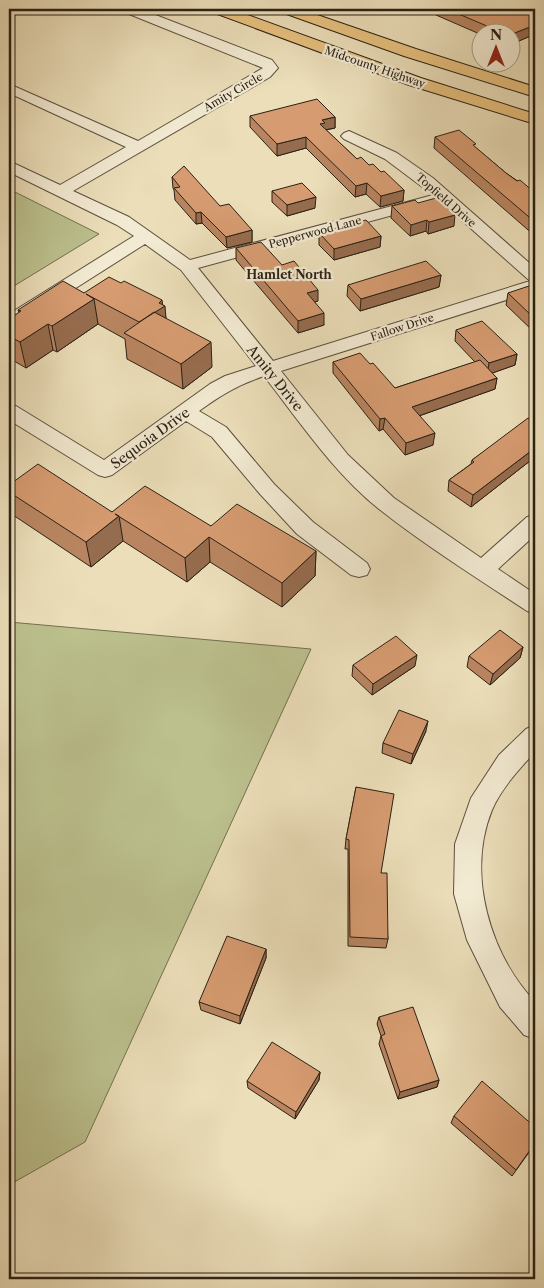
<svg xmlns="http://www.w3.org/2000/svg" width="544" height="1288" font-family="'Libre Caslon Text',serif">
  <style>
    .green { fill: #bbc08d; stroke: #737051 }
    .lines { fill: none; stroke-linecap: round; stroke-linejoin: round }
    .minor-casing { stroke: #5b503e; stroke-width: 2 }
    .major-casing { stroke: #2b2115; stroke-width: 2 }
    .minor { fill: #f2ead2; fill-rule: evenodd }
    .major { fill: #e6bf7c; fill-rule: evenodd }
    .wall { fill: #b88560; stroke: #2b2115 }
    .shaded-wall { fill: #966c4e; stroke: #2b2115 }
    .building { fill: #d69b70; stroke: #2b2115 }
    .labels { text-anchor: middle; stroke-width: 4.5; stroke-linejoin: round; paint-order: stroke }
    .far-street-label { font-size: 11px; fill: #2b2115; stroke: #f2ead2 }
    .far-neighbourhood-label { font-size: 12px; font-weight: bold; fill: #2b2115; stroke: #f2ead2 }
    .street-label { font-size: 14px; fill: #2b2115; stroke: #f2ead2 }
  </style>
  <rect width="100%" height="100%" fill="#ebdeb9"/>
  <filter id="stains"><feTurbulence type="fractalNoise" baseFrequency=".004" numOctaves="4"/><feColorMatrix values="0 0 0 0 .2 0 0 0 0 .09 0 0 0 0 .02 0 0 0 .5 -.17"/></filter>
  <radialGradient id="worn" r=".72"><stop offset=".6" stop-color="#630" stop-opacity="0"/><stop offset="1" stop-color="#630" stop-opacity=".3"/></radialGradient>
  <!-- green -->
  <path class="green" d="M9 189 99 234 9 289Z
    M9 622 311 649 85 1142 9 1185Z"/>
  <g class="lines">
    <defs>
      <path id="minor" d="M122 9H140L272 60 278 68 270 77 73 191 129 217 190 260 433 195 385 159 344 139 341 136 344 133 349 131 397 153 433 178 535 268V291L281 371 348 455 394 498 481 558 527 517 535 515V535L498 569 535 594V614L527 611C477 578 426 546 379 509 334 473 300 422 264 376 238 385 222 394 199 411L226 427 274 484 313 522 367 563 370 569 367 575 359 577 351 575 297 534 260 494 212 437 186 421 112 475 105 477 98 475 9 420V404L16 406 104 460 210 384 225 376 256 366 181 270 145 244 16 326 9 328V314L134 236 117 225 9 172V161L60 185 126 147 9 93V84L138 141 263 68 124 12ZM441 202 530 281 273 361 198 268Z
        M535 725V752C519 769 501 789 492 810 466 874 490 954 535 1002V1039L524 1035 500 1007 467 940 454 894 455 844 471 798 499 755 526 729Z"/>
      <path id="major" d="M209 9H231L421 78 535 114V124L409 85 212 12Z
        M278 9H300L416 49 535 87V97L404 56 281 12Z"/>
    </defs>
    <!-- minor casing -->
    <use href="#minor" class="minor-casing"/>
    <!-- major casing -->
    <use href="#major" class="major-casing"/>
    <!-- minor -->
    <use href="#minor" class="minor"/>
    <!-- major -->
    <use href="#major" class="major"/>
  </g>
  <!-- wall -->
  <path class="wall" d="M436 9H521L535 15V34L512 44V32H482V35L436 15Z
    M250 116 335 117V128L326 130 357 159 381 172 404 190 403 201 380 207 366 194 355 197 306 148 277 156 250 127Z
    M435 137 475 147 506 173 535 193V236L434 148Z
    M172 177 220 206 252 230V242L227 248 202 223 196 224 175 200 174 190 173 188Z
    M272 191 315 208 287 216 272 202Z
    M418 203 454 226 428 234 426 231 410 236 391 218 392 206Z
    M319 233 381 236 380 247 334 260 319 245Z
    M236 248 282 265 318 301 315 302 324 325 298 333 236 260Z
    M441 275 439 287 360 311 347 296 348 285Z
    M535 288V333L506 305 508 293Z
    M84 293 163 305 166 318 212 367 183 389 127 359 125 339 98 324 57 352 53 350 26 368 9 358V319L19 313 18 310Z
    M456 330 517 354 515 365 492 373 497 378 495 389 419 416 433 445 405 455 383 429 379 431 333 373V362L370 364 395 388 475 362 455 341Z
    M535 416V457L471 507 448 491 449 480 471 464 472 460Z
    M9 485 112 512 211 526 316 551 315 576 282 607 210 562 187 582 123 541 91 567 10 513 9 509Z
    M523 647 520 658 490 685 467 667 469 656Z
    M353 665 415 666 372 695 352 676Z
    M426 731 411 764 382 753 383 743Z
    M356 787 381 873 388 939 386 948 348 946V849H345L346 839Z
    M266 949V958L240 1024 201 1010 199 1002Z
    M379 1017 439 1080 437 1087 398 1099 379 1044 381 1036 377 1024Z
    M320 1072 319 1080 295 1119 248 1088 247 1081Z
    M454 1116 535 1144 512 1176 451 1123Z"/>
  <!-- shaded-wall -->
  <path class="shaded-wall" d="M535 25V34L512 44V34Z
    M335 117V128L324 130 320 124 322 120Z
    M306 137V148L277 156V144Z
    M367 183 366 194 355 197 356 186Z
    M404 190 403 201 380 207 381 196Z
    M316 197 315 208 287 216V205Z
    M201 212 202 223 196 224V213Z
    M455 215 454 226 428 234 429 222Z
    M427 220 426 231 410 236 411 225Z
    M252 230V242L227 248 226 237Z
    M381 236 380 247 334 260V249Z
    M441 275 439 287 360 311 361 299Z
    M318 290V301L307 304V293Z
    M94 299 98 324 57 352 52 326Z
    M162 300 163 307 165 306 167 331 141 342 159 303Z
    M324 313V325L298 333V321Z
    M48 324 53 350 26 368 20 342Z
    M211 342 212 367 183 389 181 364Z
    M517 354 515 365 487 375 489 363Z
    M497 378 495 389 410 419 412 407Z
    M385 418 383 429 379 431 380 419Z
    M435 433 433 445 405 455 406 443Z
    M535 448V457L471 507 473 495Z
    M119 516 123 541 91 567 86 542Z
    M209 537 210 562 187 582 185 558Z
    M316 551 315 576 282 607V583Z
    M523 647 520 658 490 685 493 674Z
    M417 655 415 666 372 695 373 684Z
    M428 721 426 731 411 764 413 754Z
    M266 949V958L240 1024V1016Z
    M320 1072 319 1080 295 1119 296 1112Z
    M439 1080 437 1087 398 1099 400 1092Z"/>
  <!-- building -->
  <path class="building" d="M447 9H522L535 15V25L512 34V32H501Z
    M317 99 335 117 322 120 325 123 320 124 357 159 361 157 369 165 373 164 381 172 384 171 404 190 381 196 367 183 356 186 306 137 277 144 250 116Z
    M459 130 476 144 473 145 506 173 517 181 520 180 535 193V222L435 137Z
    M184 166 220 206 229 204 252 230 226 237 201 212 196 213 174 188 180 187 172 177Z
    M302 183 316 197 287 205 272 191Z
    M436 198 455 215 429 222 427 220 411 225 392 206 415 200 418 203Z
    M366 220 381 236 334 249 319 233Z
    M261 242 282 265 294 261 318 290 307 293 324 313 298 321 236 248Z
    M426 261 441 275 361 299 348 285Z
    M109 277 121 283 124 281 162 300 159 303 165 306 139 322 86 294 94 299 52 326 48 324 20 342 9 336V319L21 311 18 310 63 281 84 293Z
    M532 285 535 288V319L508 293Z
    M154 312 211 342 181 364 124 333Z
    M482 321 517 354 489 363 456 330Z
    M360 353 370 364 373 363 395 388 480 360 497 378 412 407 435 433 406 443 385 418 380 419 333 362Z
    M535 416V448L473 495 449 480 474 462 472 460 528 418 531 420Z
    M38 464 112 512 145 486 211 526 237 504 316 551 282 583 209 537 185 558 115 514 119 516 86 542 9 492V485Z
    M500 630 523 647 493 674 469 656Z
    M396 636 417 655 373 684 353 665Z
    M399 710 428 721 413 754 383 743Z
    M356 787 394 794 381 873H387L388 939 350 937 349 840 346 839Z
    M227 936 266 949 240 1016 199 1002Z
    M413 1007 439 1080 400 1092 381 1036 385 1034 379 1017Z
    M272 1042 320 1072 296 1112 247 1081Z
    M482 1081 535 1127V1143L516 1170 454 1116Z"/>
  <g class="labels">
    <!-- far-street labels -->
    <g class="far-street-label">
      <text transform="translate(375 67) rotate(19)" y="4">Midcounty Highway</text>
      <text transform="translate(233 92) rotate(-30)" y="4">Amity Circle</text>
      <text transform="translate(446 200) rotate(41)" y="4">Topfield Drive</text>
      <text transform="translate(315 232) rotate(-15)" y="4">Pepperwood Lane</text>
      <text transform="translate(402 327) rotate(-18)" y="4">Fallow Drive</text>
    </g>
    <!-- far-neighbourhood labels -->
    <g class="far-neighbourhood-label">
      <text x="289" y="279">Hamlet North</text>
    </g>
    <!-- street labels -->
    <g class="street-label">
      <text transform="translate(275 378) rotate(51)" y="5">Amity Drive</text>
      <text transform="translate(150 438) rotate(-36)" y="5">Sequoia Drive</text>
    </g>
  </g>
  <!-- margin -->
  <rect width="544" height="1288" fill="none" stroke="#ebdeb9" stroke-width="30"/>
  <rect x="10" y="10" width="524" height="1268" fill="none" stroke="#2b2115" stroke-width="2.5"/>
  <rect x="15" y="15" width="514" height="1258" fill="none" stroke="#2b2115"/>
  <!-- north arrow -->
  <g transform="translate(496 48)"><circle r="24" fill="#f2ead2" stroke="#a29a86"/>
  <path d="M0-4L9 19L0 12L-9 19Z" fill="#8f2418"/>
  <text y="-8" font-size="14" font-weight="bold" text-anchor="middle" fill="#2b2115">N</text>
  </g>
  <rect width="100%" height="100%" filter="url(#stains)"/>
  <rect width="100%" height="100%" fill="url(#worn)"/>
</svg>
